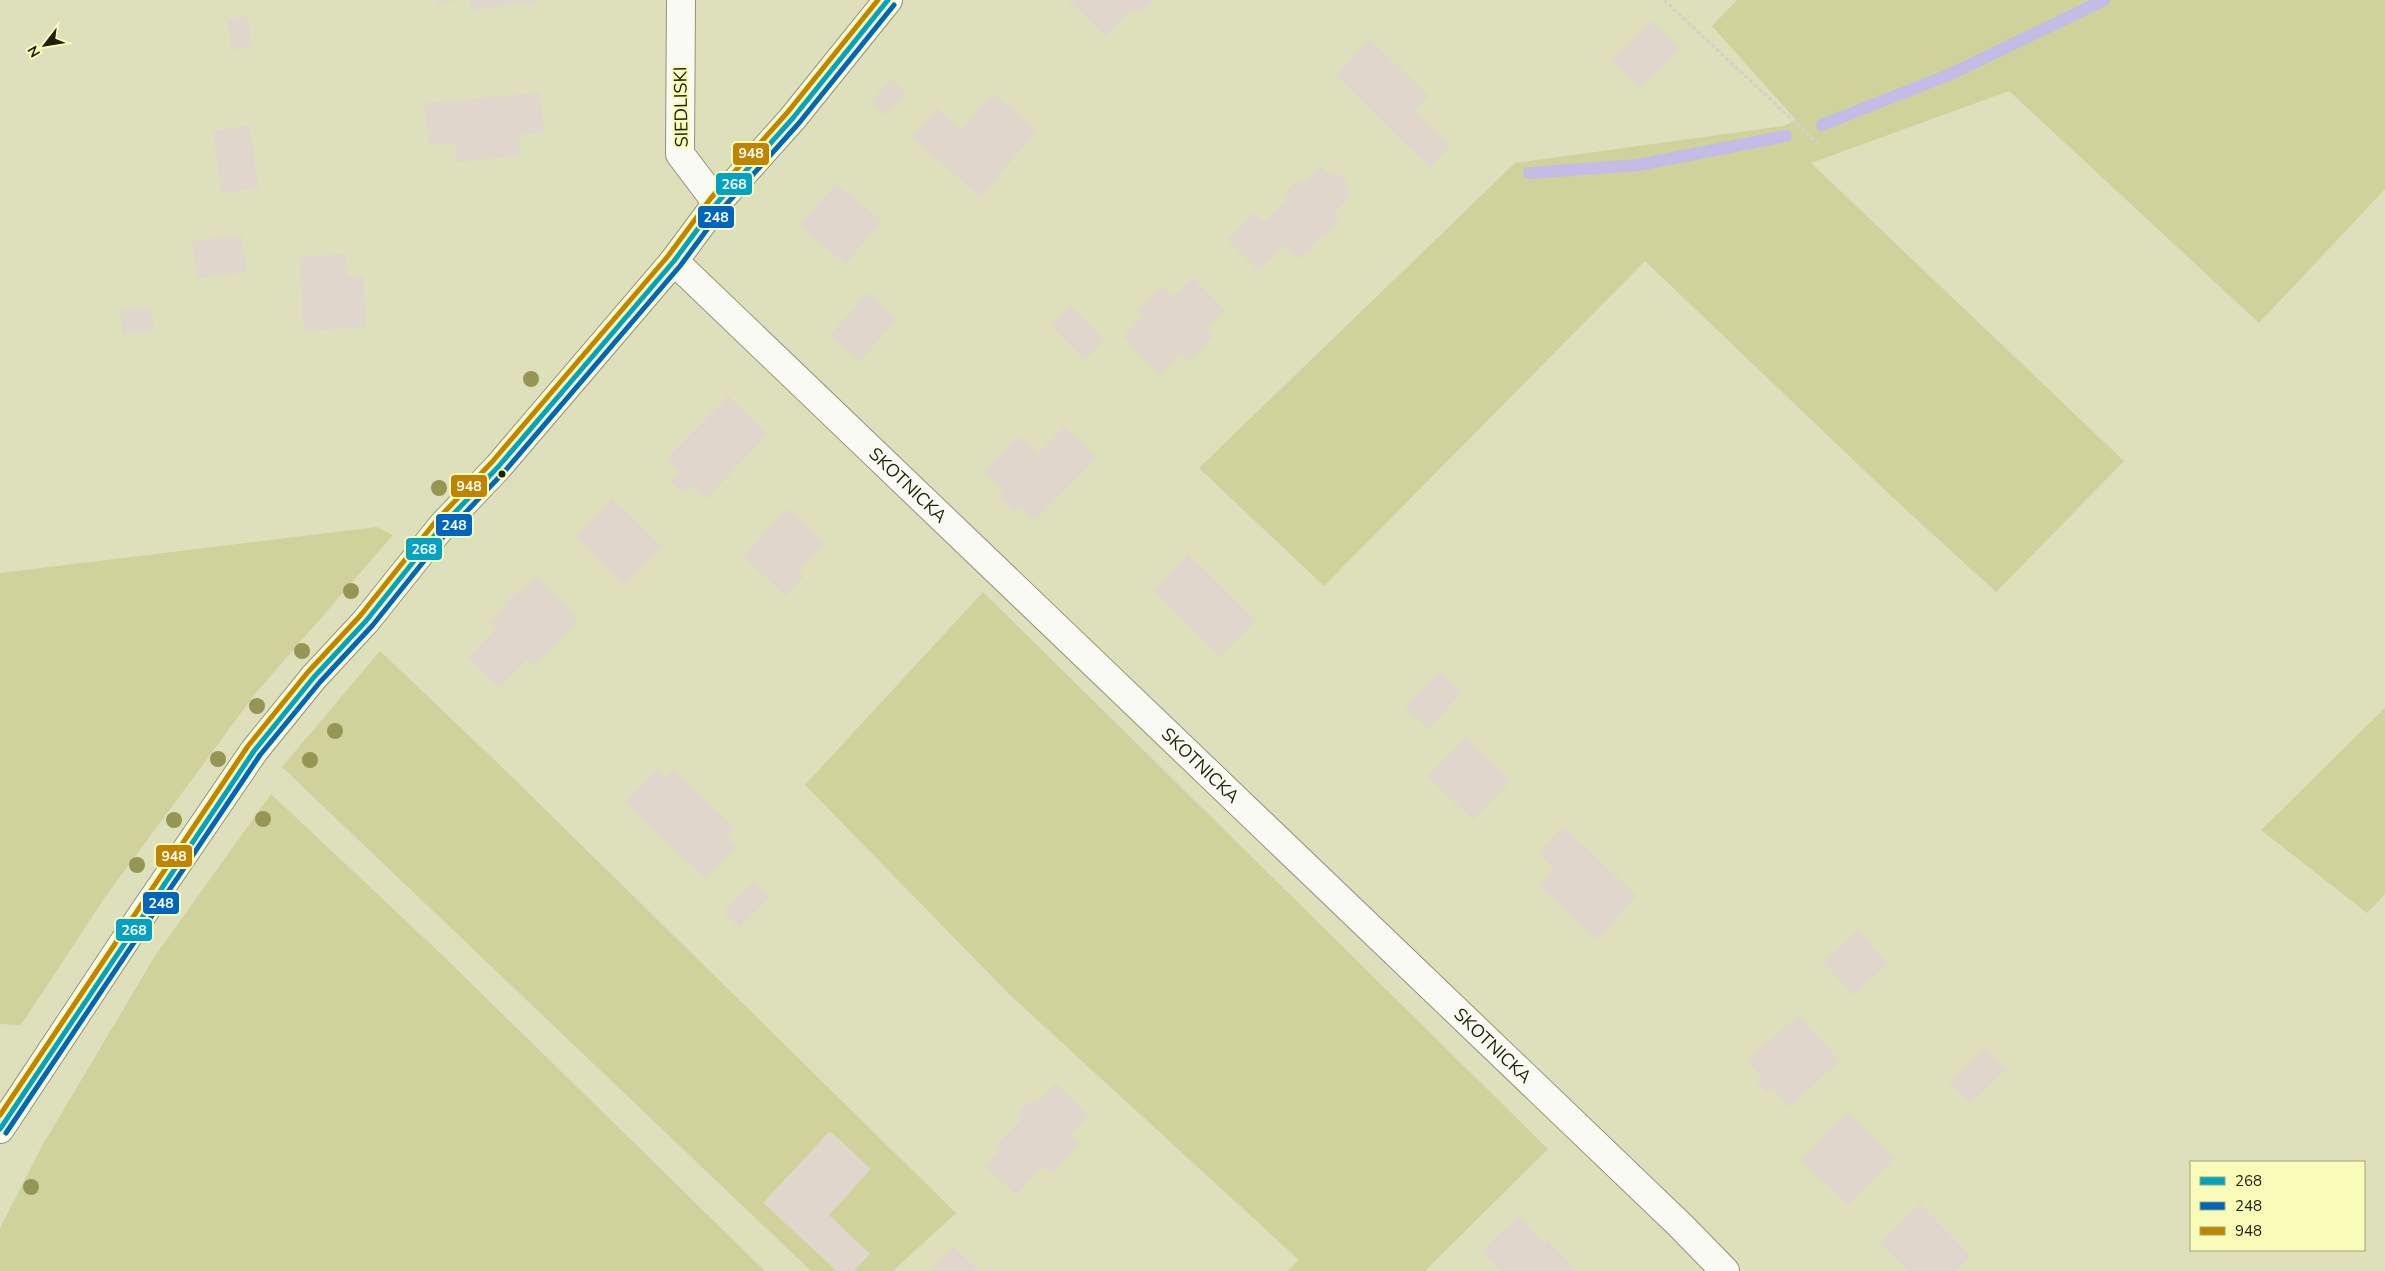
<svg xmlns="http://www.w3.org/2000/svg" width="2385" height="1271" font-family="'Nunito Sans',sans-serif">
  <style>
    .green { fill: #d0d29b }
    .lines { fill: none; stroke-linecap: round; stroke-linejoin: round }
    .stream { stroke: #c2bce6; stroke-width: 12 }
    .building { fill: #e1d6cb }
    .street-casing { stroke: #939477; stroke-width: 30 }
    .secondary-casing { stroke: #939477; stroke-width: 30 }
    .path { stroke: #d2d2c8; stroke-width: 3; stroke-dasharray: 4 2.5; stroke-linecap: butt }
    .street { stroke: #fafaf5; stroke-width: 28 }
    .secondary { stroke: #fafaf5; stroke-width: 28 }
    .bus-1-casing { stroke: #f9fcb9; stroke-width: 9 }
    .bus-2-casing { stroke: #f9fcb9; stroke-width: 9 }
    .bus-3-casing { stroke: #f9fcb9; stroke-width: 9 }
    .bus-1 { stroke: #02a2c4; stroke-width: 5 }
    .bus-2 { stroke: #0065bd; stroke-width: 5 }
    .bus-3 { stroke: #c18401; stroke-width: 5 }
    .tree { fill: #959554 }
    .bus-dot { fill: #1f1f05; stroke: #f9fcb9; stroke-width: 2 }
    .labels { text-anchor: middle; stroke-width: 4.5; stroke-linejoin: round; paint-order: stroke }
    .street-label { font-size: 18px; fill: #1f1f05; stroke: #f9fcb9 }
    .line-badge { stroke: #f9fcb9; stroke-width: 2 }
    .badge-label { font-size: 14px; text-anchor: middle; font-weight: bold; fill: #fff }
  </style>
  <rect width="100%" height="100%" fill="#dedfbb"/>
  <!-- green -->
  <path class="green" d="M1737 0H2385V189L2259 323 2009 91 1811 163 2124 461 1996 592 1889 494 1645 261 1324 586 1199 468 1515 163 1783 126 1796 120 1712 26Z
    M377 527 393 535 255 694 103 900 21 1025 0 1024V573Z
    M983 592 1548 1149 1425 1271H1287L1299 1260 1011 996 805 785Z
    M380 651 504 769 956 1213 893 1271H811L282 767Z
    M2385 708V894L2367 913 2261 830Z
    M271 794 439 952 765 1271H0V1228L42 1146 155 956Z"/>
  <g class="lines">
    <!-- stream -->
    <path class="stream" d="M1822 125 1951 74 2104 0
      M1529 173 1638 165 1786 136"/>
  </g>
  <!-- building -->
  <path class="building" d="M437 0H455L456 1 438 3Z
    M470 0H536V2L471 10Z
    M1068 0H1153L1142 12 1131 10 1106 36Z
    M247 16 253 47 232 50 227 20Z
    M1651 20 1679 49 1640 88 1611 60Z
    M1370 39 1429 96 1414 112 1450 147 1430 168 1336 75Z
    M891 79 906 91 885 115 871 102Z
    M540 93 544 133 519 135 521 156 456 162 455 144 429 145 424 103Z
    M993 93 1037 131 980 197 912 137 937 108 961 130Z
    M250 125 258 188 221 193 213 131Z
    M1321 166 1332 176 1334 172 1338 174 1350 186 1346 190 1352 195 1333 214 1339 219 1326 232 1328 233 1325 236 1323 234 1310 248 1312 249 1310 251 1308 250 1298 259 1284 245 1259 271 1227 239 1254 213 1264 222 1288 198 1284 196 1289 188 1298 181 1301 180 1303 184Z
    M836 184 882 221 846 264 799 226Z
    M241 235 247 272 197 279 192 241Z
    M346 254 348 277 363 276 366 327 304 331 299 257Z
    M1193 277 1225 310 1205 329 1213 337 1188 362 1180 354 1160 374 1123 337 1143 317 1137 311 1163 286 1173 297Z
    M868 293 897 319 860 362 830 335Z
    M151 306 154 331 123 334 120 309Z
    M1071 306 1105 340 1085 360 1051 325Z
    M728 396 768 434 706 499 692 485 683 494 670 481 679 472 666 459Z
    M1065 427 1096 458 1035 521 1019 506 1014 511 998 495 1003 490 984 472 1019 436 1038 454Z
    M612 498 661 546 623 584 575 536Z
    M787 509 824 542 798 570 804 576 786 596 743 557Z
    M1188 554 1256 621 1220 657 1153 590Z
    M535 577 578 620 534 665 527 660 499 688 468 658 496 629 490 623 506 607 504 605 517 591 519 593Z
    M1439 671 1462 692 1429 729 1405 708Z
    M1466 737 1511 781 1473 820 1427 776Z
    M657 769 665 778 674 770 735 828 727 837 736 846 705 878 625 802Z
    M1563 826 1637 896 1596 939 1539 885 1554 869 1538 853Z
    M754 881 770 897 740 928 724 912Z
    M1858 930 1888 964 1853 995 1823 962Z
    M1798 1015 1840 1061 1789 1107 1772 1088 1766 1092 1757 1082 1762 1077 1747 1061Z
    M1984 1048 2005 1070 1970 1104 1949 1082Z
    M1056 1083 1089 1115 1070 1135 1079 1143 1051 1174 1043 1166 1016 1195 984 1166 999 1151 995 1147 1020 1121 1017 1118 1020 1114 1021 1109 1034 1100 1037 1103Z
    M1847 1113 1894 1158 1848 1205 1801 1160Z
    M830 1131 871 1169 829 1215 870 1254 854 1271H837L763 1203Z
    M1920 1204 1971 1256 1956 1271H1908L1880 1243Z
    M1519 1216 1544 1244 1548 1240 1576 1271H1501L1481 1251Z
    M954 1247 979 1271H930Z"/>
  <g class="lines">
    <defs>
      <g id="street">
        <path d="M681 0 680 154 717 203"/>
        <path id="s1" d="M674 261 1680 1225 1725 1271"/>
      </g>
      <path id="secondary" d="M0 1129 142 915 254 751 314 677 366 621 442 526 498 467 674 261 717 203 793 118 888 0"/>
    </defs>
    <!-- street casing -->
    <use href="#street" class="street-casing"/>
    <!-- secondary casing -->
    <use href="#secondary" class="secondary-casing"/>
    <!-- path -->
    <path class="path" d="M1664 0 1819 145"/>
    <!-- street -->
    <use href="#street" class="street"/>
    <!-- secondary -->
    <use href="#secondary" class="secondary"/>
    <defs>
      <path id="bus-1" d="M0 1129 254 751 314 677 366 621 442 526 498 467 674 261 717 203 793 118 888 0"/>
      <path id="bus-2" d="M6 1133 260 755 320 682 372 626 448 531 504 472 680 266 723 208 799 123 894 5"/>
      <path id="bus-3" d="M0 1115 248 746 308 672 360 616 436 521 492 462 668 256 711 198 787 113 878 0"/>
    </defs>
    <!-- bus-1 casing -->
    <use href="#bus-1" class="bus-1-casing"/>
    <!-- bus-2 casing -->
    <use href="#bus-2" class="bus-2-casing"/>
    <!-- bus-3 casing -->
    <use href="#bus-3" class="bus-3-casing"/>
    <!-- bus-1 -->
    <use href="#bus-1" class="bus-1"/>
    <!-- bus-2 -->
    <use href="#bus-2" class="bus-2"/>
    <!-- bus-3 -->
    <use href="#bus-3" class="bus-3"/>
  </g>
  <!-- trees -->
  <g class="tree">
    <circle cx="531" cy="379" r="8"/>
    <circle cx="439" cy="488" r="8"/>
    <circle cx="351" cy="591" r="8"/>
    <circle cx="302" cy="651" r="8"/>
    <circle cx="257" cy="706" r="8"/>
    <circle cx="335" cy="731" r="8"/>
    <circle cx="218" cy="759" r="8"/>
    <circle cx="310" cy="760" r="8"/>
    <circle cx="263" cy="819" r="8"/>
    <circle cx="174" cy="820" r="8"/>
    <circle cx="137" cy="865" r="8"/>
    <circle cx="31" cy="1187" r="8"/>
  </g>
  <!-- markers -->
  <circle class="bus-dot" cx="502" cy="474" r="4.5"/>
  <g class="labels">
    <!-- street labels -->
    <g class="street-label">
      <text transform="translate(681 107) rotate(-91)" y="6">SIEDLISKI</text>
      <text dy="6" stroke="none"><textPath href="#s1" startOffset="324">SKOTNICKA</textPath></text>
      <text dy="6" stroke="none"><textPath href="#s1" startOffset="729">SKOTNICKA</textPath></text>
      <text dy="6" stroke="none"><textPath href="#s1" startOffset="1134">SKOTNICKA</textPath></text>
    </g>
  </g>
  <g class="line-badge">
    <rect x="732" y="142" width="38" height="24" rx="5" fill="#c18401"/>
    <rect x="715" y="172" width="38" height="24" rx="5" fill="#02a2c4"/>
    <rect x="697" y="205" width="38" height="24" rx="5" fill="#0065bd"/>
    <rect x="450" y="474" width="38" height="24" rx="5" fill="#c18401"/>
    <rect x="435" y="513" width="38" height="24" rx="5" fill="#0065bd"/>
    <rect x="405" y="537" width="38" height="24" rx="5" fill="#02a2c4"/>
    <rect x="155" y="844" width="38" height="24" rx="5" fill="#c18401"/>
    <rect x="142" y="891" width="38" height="24" rx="5" fill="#0065bd"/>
    <rect x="115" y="918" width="38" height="24" rx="5" fill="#02a2c4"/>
  </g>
  <g class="badge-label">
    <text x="751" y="158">948</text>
    <text x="734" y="189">268</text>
    <text x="716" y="222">248</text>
    <text x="469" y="491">948</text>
    <text x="454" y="530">248</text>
    <text x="424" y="554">268</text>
    <text x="174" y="861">948</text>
    <text x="161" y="908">248</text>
    <text x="134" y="935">268</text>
  </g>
  <!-- legend -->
  <rect x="2190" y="1161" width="175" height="90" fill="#f9fcb9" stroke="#a2a471"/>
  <rect x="2200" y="1177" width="25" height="8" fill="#02a2c4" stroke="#a2a471"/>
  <text x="2235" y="1186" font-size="15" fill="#1f1f05">268</text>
  <rect x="2200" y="1202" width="25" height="8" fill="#0065bd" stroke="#a2a471"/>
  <text x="2235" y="1211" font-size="15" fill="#1f1f05">248</text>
  <rect x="2200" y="1227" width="25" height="8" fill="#c18401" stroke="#a2a471"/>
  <text x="2235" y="1236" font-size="15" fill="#1f1f05">948</text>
  <!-- north arrow -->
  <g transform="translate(45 45) rotate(239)" stroke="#f9fcb9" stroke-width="4" paint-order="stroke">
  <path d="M0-4L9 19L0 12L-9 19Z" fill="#1f1f05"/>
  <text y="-8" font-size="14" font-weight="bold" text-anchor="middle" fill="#1f1f05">N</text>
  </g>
</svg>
